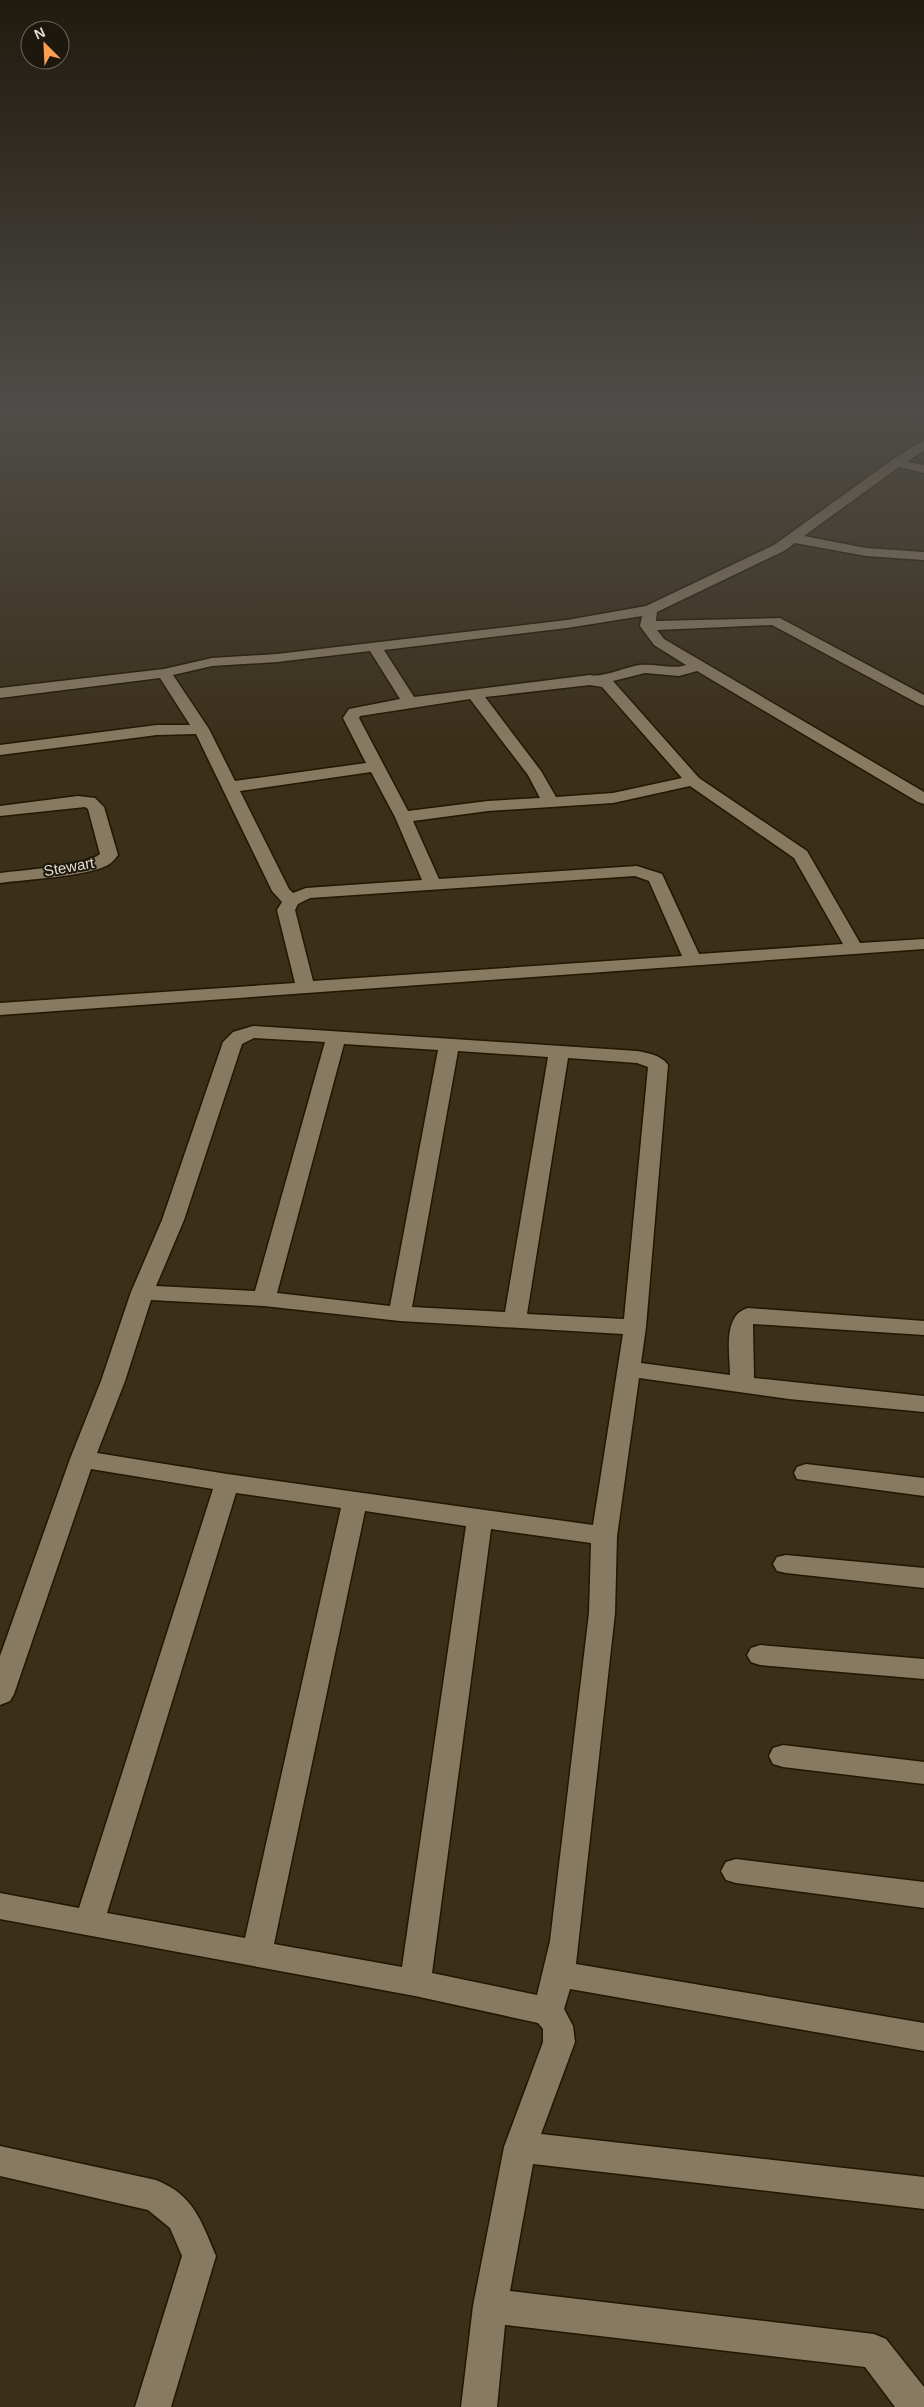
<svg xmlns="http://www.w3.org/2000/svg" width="924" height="2407" font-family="Helvetica,sans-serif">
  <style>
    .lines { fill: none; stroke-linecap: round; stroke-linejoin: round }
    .minor-casing { stroke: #211702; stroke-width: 3 }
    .minor { fill: #877a61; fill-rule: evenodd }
    .labels { text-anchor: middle; stroke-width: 4; stroke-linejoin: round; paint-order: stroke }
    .far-street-label { font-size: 15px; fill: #e3dccf; stroke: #1d180e }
  </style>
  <rect width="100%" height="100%" fill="#3a2f19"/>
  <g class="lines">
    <defs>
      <path id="minor" d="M924 440V450L907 462 924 465V473L899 467 804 536 866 548 924 552V560L866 556 795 543 784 551 657 612 656 621 780 618 924 695V706L919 704 772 625 657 630 664 639 924 792V804L918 802 697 671 679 676 645 673 613 681 699 778 807 851 860 943 924 939V949L0 1015V1003L295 983 277 910 282 902 272 891 196 734 157 735 0 755V745L157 725H190L160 678 0 698V688L164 669 212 658 277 654 567 620 646 606 774 545 892 460ZM642 616 640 626 654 645 686 665C672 670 655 663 639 665 626 667 602 678 590 675L414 697 384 650 567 628ZM370 651 400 699 349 709 343 718 366 763 235 781 209 729 173 675 212 666 277 662ZM590 685 602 687 682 778 613 793 556 797 541 771 485 697ZM470 699 528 775 540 798 488 801 408 811 359 718 360 716ZM371 772 395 817 422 880 306 888 293 893 289 889 240 791ZM690 786 794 858 843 944 699 954 662 874 637 866 439 879 413 821 488 811 613 803ZM635 876 649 881 682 956 313 981 295 910 298 904 310 898Z
        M78 796 95 798 104 807 118 855C115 859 111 864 106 866 82 877 28 879 0 883V873C22 870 86 866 100 854L88 809 85 807 0 816V806Z
        M253 1026 637 1051C648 1053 661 1055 668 1065L646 1327 641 1363 730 1375C730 1354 722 1315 748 1308L924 1321V1335L753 1324 754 1378 924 1396V1412L789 1399 639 1378 617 1536 615 1613 576 1964 924 2023V2051L570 1989 564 2009 573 2026 575 2042 541 2134 924 2177V2209L533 2164 510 2291 874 2334 886 2339 924 2387V2407H895L865 2367 505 2325 497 2407H461L473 2306 504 2147 543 2042V2029L538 2023 415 1996 0 1919V1893L79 1908 213 1489 91 1469 14 1694 10 1701 0 1705V1656L70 1459 101 1381 131 1292 162 1220 223 1042 233 1032ZM254 1038 325 1042 255 1291 156 1286 184 1220 242 1044ZM344 1044 438 1050 390 1306 277 1293ZM458 1051 548 1057 505 1312 412 1307ZM568 1058 637 1063 648 1067 624 1319 527 1314ZM151 1300 264 1306 400 1321 623 1334 593 1525 227 1474 97 1453 125 1381ZM236 1493 341 1508 245 1938 107 1913ZM365 1511 466 1526 402 1967 274 1944ZM491 1529 591 1543 589 1613 550 1941 537 1995 432 1973Z
        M806 1464 924 1478V1496L797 1479 794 1473 797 1467Z
        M786 1555 924 1568V1588L786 1573 777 1571 773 1564 777 1557Z
        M760 1645 924 1659V1679L760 1665 751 1662 747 1655 751 1648Z
        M783 1745 924 1762V1784L783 1767 773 1764 769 1756 773 1748Z
        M736 1859 924 1882V1908L736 1883 726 1880 721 1871 726 1862Z
        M0 2146 156 2180C194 2195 201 2221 216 2256L171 2407H135L182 2256 170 2228 148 2210 0 2176Z"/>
    </defs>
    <!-- minor casing -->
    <use href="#minor" class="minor-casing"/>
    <!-- minor -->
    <use href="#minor" class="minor"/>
  </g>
  <!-- sky -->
  <linearGradient id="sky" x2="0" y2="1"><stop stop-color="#201a0e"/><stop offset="0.55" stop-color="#4f4d49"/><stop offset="1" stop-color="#4f4d49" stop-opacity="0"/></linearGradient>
  <rect width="924" height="744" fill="url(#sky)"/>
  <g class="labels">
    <!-- far-street labels -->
    <g class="far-street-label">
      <text transform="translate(69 867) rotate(-10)" y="5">Stewart</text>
    </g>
  </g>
  <!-- north arrow -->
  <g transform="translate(45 45) rotate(336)"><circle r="24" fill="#1d180e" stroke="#6c665b"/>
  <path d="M0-4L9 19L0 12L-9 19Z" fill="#fc9e52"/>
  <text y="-8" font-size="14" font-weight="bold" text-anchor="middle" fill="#e3dccf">N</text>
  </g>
</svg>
